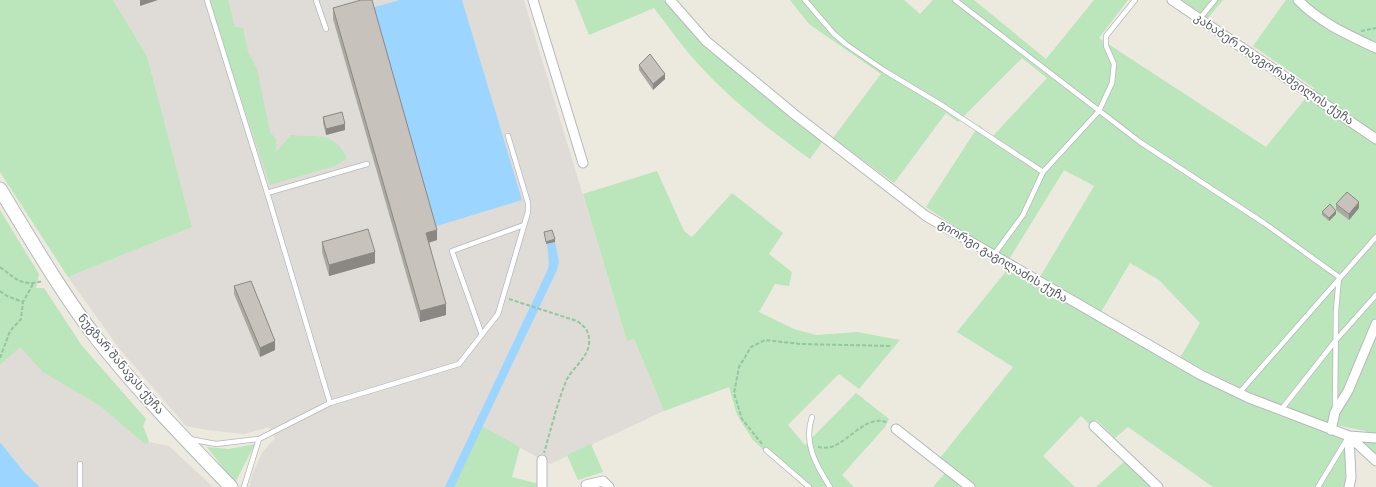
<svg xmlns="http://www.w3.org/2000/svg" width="1376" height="487" font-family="'Fira Sans Condensed','Noto Sans Georgian',sans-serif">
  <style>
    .industrial { fill: #dfdcd7 }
    .green { fill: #bbe5ba }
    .water { fill: #9cd5ff }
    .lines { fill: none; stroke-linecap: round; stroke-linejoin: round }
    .service-casing { stroke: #b5b8bd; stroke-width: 6 }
    .minor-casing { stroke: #b5b8bd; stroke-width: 11 }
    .secondary-casing { stroke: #b5b9bf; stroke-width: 15 }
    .path { stroke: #93c6a1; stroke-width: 2; stroke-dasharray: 4 2; stroke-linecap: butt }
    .service { stroke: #fff; stroke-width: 4.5 }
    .minor { stroke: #fff; stroke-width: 9 }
    .secondary { stroke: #fff; stroke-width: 13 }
    .wall { fill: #aba8a2 }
    .shaded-wall { fill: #8b8884 }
    .building { fill: #c7c3bc; stroke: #8b8884 }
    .labels { text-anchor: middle; stroke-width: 3.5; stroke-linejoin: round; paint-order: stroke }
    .street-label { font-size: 12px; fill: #585c61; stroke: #fff }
  </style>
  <rect width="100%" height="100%" fill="#ece9df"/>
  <!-- industrial -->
  <path class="industrial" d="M113 0H524L627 341 634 339 664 411 550 464 476 424 446 487H249L252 475 262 453 275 438 269 427 244 434 207 430 186 426 118 347 68 277 192 227 147 56Z
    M44 288 82 346 146 419 143 426 149 442 169 446 213 487H40L25 473 0 442V365L20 346Z"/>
  <!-- green -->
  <path class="green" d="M0 0H113L147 56 192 227 68 277 0 172Z
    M208 0H228L235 27 243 28 248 52 257 69 270 132 276 139V152L291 135C318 138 334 130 347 159L334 166 270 185Z
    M575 0H664L702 43 792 118 823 141 810 159C771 131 732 101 700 66 683 48 669 27 654 8L589 35Z
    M790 0H904L920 14 933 0H974L1046 59 1094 0H1128L1099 38 1266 147 1314 88 1253 46 1286 0H1376V456L1364 445 1366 431 1336 425 1319 420 1249 392 1180 358 1200 323 1159 280 1130 263 1101 312 1040 277 1094 186 1064 170 1008 261 926 207 979 125 992 137 1047 78 1022 58 958 122 946 113 894 183 833 138 881 74 809 24Z
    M1182 0H1223L1208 18Z
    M657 171 684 231 692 237 732 193 783 233 769 254 792 272 789 286 775 284 759 312 794 329 816 335 857 332 900 340 859 389 839 374 788 425 805 445 856 393 889 419 885 427 842 475 854 487H804L753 440 737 415 729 387 664 411 634 339 627 341 583 194Z
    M0 210 39 274 36 288H44L82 346 146 419 143 426 149 442 145 444 99 405 43 372 20 347 0 365Z
    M1007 270 1199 378 1248 402 1346 440 1345 487H1213L1128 427 1115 438 1097 420 1089 424 1081 416 1043 456 1075 487H976L940 458 1013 367 957 332Z
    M476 423 520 447 512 477 539 484V487H446Z
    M255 444 235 483 207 447 229 449Z
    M591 444 603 472 578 480 567 455Z
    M1125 461 1151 487H1096Z
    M946 472 965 487H933Z"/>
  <!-- water -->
  <path class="water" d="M400 0H462L522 200 433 227 371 8Z
    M555 242 559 262 557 270 454 487H445L548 269 549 263 547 244Z
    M0 442 25 473 40 487H0Z"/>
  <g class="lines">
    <defs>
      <path id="service" d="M207 0 269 199 330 403
        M316 0 326 29
        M805 0 834 34 847 45 885 71 940 104 1043 172
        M955 0 1140 142 1264 223 1339 277 1336 311 1335 409
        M1199 19 1215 0
        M267 193 367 164
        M993 256 1023 215 1043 172 1099 111 1112 83 1114 64 1106 46V36L1135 0
        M482 335 452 251 524 225
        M1239 393 1376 237
        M1280 411 1336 340 1376 295
        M812 417C803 443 816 465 830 487
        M189 439 216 444 259 439 330 403 459 364 498 314 528 212V203L508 136
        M766 450 809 487
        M80 464V487
        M244 487 259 439
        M1318 487 1347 439"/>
      <path id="minor" d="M533 0 583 163
        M670 0 706 41 794 114 926 216 1201 375 1249 398 1349 436 1376 461
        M1172 0 1376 139
        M1298 0C1319 22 1348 35 1376 48
        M1094 426 1158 487
        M896 429 970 487
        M1331 430 1335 412 1348 391 1376 324
        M586 485 603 481 609 487
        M542 487V460
        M1349 487 1351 478 1349 436 1376 438"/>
      <path id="secondary" d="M0 189C31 240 61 292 97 339 138 391 185 439 231 487"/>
    </defs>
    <!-- service casing -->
    <use href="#service" class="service-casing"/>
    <!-- minor casing -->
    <use href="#minor" class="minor-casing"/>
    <!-- secondary casing -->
    <use href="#secondary" class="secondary-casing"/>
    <!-- path -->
    <path class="path" d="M1361 31 1376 28
      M0 267C16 279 22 287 43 281
      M0 291 7 296 23 302 33 284
      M509 299 577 321C586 327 590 333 589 344 587 359 572 368 566 381 557 404 551 429 544 453
      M0 358 10 331 21 319 23 302
      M762 444 742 419 734 393 739 367 751 347 765 340 801 344 891 346
      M818 447C823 448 830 448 834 446 849 440 869 413 888 423"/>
    <!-- service -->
    <use href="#service" class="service"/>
    <!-- minor -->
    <use href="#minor" class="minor"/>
    <!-- secondary -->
    <use href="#secondary" class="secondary"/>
  </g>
  <!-- wall -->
  <path class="wall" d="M333 8 437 240 429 243 446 315 420 322 333 19Z
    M639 65 665 79 653 90 639 70Z
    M323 117 345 130 326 135 323 123Z
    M1336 204 1359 208 1349 220 1336 210Z
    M1322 212 1336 214 1329 221 1322 215Z
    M322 242 375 263 329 276 322 252Z
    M234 286 275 350 260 357 234 294Z"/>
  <!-- shaded-wall -->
  <path class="shaded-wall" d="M140 0H158L140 6Z
    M665 74V79L653 90V84Z
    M345 124V130L326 135V129Z
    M1359 202V208L1349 220V214Z
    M1336 211V214L1329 221V218Z
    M437 230V240L426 243V233Z
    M555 239V242L546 244V242Z
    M375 252V263L329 276V265Z
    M446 304V315L420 322V311Z
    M275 341V350L260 357V348Z"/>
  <!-- building -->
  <path class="building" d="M361 0H372L437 230 426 233 446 304 420 311 333 8Z
    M650 54 665 74 653 84 639 65Z
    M342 112 345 124 326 129 323 117Z
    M1347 192 1359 202 1349 214 1336 204Z
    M1330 204 1336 211 1329 218 1322 212Z
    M368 229 375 252 329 265 322 242Z
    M552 230 555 239 546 242 544 232Z
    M251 281 275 341 260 348 234 286Z"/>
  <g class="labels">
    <!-- street labels -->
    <g class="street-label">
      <text transform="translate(1274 69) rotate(34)" y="4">კახაბერ თავგორაშვილის ქუჩა</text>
      <text transform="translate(1003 261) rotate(31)" y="4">გიორგი გაგილაძის ქუჩა</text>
      <text transform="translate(121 364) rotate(50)" y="4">ნუგზარ შანავას ქუჩა</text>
    </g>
  </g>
</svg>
